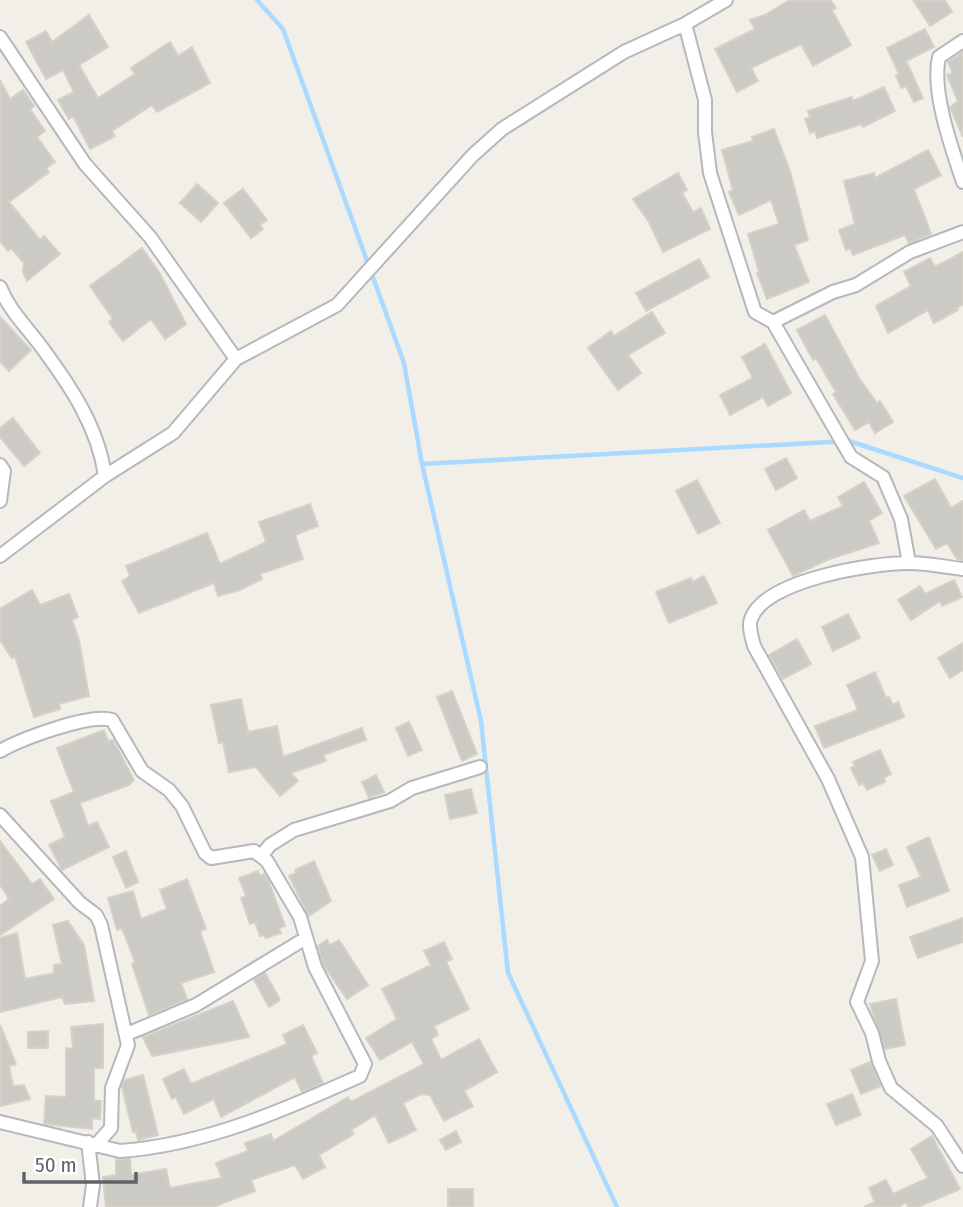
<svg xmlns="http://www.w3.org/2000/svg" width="963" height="1207" font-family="'Fira Sans Condensed',sans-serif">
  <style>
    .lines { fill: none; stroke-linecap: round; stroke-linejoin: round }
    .stream { stroke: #aadaff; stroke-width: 4.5 }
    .building { fill: #cccac5; stroke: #d6d1c6; stroke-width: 2 }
    .minor-casing { stroke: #b5b8bc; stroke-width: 16 }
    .minor { stroke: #fff; stroke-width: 12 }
  </style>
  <rect width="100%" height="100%" fill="#f1efe8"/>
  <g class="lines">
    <!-- stream -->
    <path class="stream" d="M257 0 283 29 404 363 422 464 481 721 508 973 617 1207
      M422 464 849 441 963 478"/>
  </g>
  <!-- building -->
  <path class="building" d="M790 0H830L836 8 832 10 851 45 813 66 801 44 751 68 758 81 737 92 715 49 755 29 750 20 765 15Z
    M913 0H945L952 12 930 26Z
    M89 15 108 47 79 65 98 98 135 74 131 68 170 42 178 56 192 47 210 83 157 112 152 105 112 131 115 136 90 149 73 116 69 119 58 100 74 92 63 70 46 79 26 42 46 31 52 42Z
    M925 29 934 47 906 61 923 98 914 102 906 86 901 88 896 75 899 74 887 48Z
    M963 52V137L950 107 958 101 947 75 953 73 948 62Z
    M0 80 10 99 23 90 34 106 30 109 45 131 37 137 55 162 46 168 49 172 9 202 40 240 44 236 60 254 27 281 23 272 24 263 11 248 8 251 0 241Z
    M884 87 895 111 863 127 862 124 817 138 815 131 810 133 805 119 810 117 808 111 852 97 853 101Z
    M774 129 790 171 808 240 794 245 809 282 767 299 757 273 759 272 748 234 779 224 771 200 739 215 729 192 733 190 722 150 753 141 752 137Z
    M928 150 941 175 914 189 931 234 909 243 905 235 853 255 850 248 846 250 839 230 855 224 844 181 874 173 875 178Z
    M678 173 687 190 682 193 693 212 701 208 710 229 663 252 649 222 633 199Z
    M197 184 218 203 201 222 180 203Z
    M243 189 267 220 260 225 263 229 251 238 224 203Z
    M142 248 159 272 186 324 165 339 151 319 123 341 109 322 113 319 90 286Z
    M963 252V304L957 308 958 310 934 323 928 310 888 333 876 306 911 286 904 272 930 258 935 267Z
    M699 259 709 277 646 311 636 293Z
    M652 312 665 333 628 355 641 373 618 390 588 348 611 331 614 336Z
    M825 315 859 378 877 403 880 401 893 422 875 433 869 422 855 430 833 394 836 392 816 358 813 360 797 330Z
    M0 317 31 350 9 371 0 361Z
    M765 344 791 393 768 406 763 397 730 415 720 395 753 378 742 357Z
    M13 418 40 453 24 466 0 437V428Z
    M786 458 797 478 776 490 765 469Z
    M935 479 951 508 963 501V560L957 559 947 543 936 549 904 496Z
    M697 480 720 523 698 534 676 491Z
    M864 482 882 513 869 521 879 543 827 560 793 576 768 530 804 510 810 521 843 506 838 497Z
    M310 504 318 526 295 535 303 559 260 574 262 579 240 590 218 596 214 583 139 613 122 581 130 576 126 566 207 533 220 564 266 542 259 522Z
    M704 576 717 603 669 623 656 592 691 578 693 582Z
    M954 580 962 597 942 606 940 601 911 620 898 600 920 586 925 594Z
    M32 590 40 605 69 594 78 617 72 620 79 640 89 696 59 704 60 709 34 717 15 656 12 658 0 640V609Z
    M848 614 860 638 833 651 822 627Z
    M797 639 811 664 783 679 769 655Z
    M963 643V670L950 678 938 658Z
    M875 672 886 698 889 697 893 705 898 702 904 717 824 748 815 726 858 710 847 685Z
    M452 691 477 754 462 761 437 697Z
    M241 699 248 732 277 726 283 757 362 728 366 740 323 755 326 761 291 773 298 781 280 796 256 767 229 772 223 742 219 743 211 705Z
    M409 722 422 750 408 756 396 728Z
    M104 730 108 741 113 740 134 780 129 785 80 803 88 826 97 822 109 847 62 870 49 845 65 837 51 801 74 792 57 748Z
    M880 750 891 774 884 778 885 782 867 790 863 783 859 785 851 768 855 766 853 762Z
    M376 775 384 792 369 798 362 782Z
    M471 789 477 813 450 819 445 795Z
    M929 837 949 891 907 907 899 885 921 877 907 847Z
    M0 841 32 884 40 879 54 899 0 935V906L9 899 0 885Z
    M886 849 893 865 880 871 872 855Z
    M126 851 138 882 126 888 113 857Z
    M314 861 331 901 309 916 289 876 296 873 295 870Z
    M258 871 260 876 264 874 269 882 285 926 279 928 281 933 266 938 264 935 260 936 255 922 250 924 241 898 246 896 239 878Z
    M187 879 206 929 200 931 214 972 181 983 187 999 149 1015 132 964 135 962 122 928 117 930 108 898 133 891 141 919 167 909 160 890Z
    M963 918V942L918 958 910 937Z
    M68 921 84 945 94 1001 65 1004 62 997 0 1012V938L17 933 25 979 54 973V965L62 964 53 925Z
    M327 940 330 945 339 940 368 985 347 999 323 964 318 946Z
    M444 942 452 959 446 962 469 1009 434 1026 438 1035 431 1039 441 1060 479 1039 497 1072 464 1091 473 1106 444 1121 430 1095 421 1094 403 1103 416 1130 389 1143 375 1115 351 1130 354 1134 319 1155 325 1167 303 1179 295 1165 251 1180 255 1191 213 1207H106L103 1177 116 1175V1159H130L131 1175 166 1169 170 1188 222 1178 216 1163 248 1151 245 1143 271 1134 273 1141 348 1097 351 1102 424 1064 412 1042 380 1060 366 1038 397 1019 382 989 431 965 424 951Z
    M265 973 280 1000 269 1007 254 980Z
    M896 999 905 1045 885 1049 870 1004Z
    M233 1001 249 1037 152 1056 143 1037Z
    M103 1024V1068H94V1101H101L100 1119 92 1118V1129L44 1124 46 1096 66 1097V1048L73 1049 71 1027Z
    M0 1025 16 1064 9 1066 13 1086 24 1085 30 1099 0 1106Z
    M303 1025 317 1053 311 1056 323 1083 302 1092 295 1077 221 1117 214 1099 184 1114 176 1097 172 1099 163 1079 184 1069 191 1084 287 1044 283 1035Z
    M48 1031V1048H28V1032Z
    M870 1062 881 1086 861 1094 851 1070Z
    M143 1075 158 1135 138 1140 136 1131 133 1132 122 1087 124 1080Z
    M852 1094 861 1115 836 1125 827 1104Z
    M456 1131 461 1142 446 1150 440 1140Z
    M932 1136 960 1189 918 1207H908L906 1202 899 1207H864L875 1202 869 1188 886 1180 893 1194 928 1178 911 1149Z
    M448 1189H473V1207H448Z"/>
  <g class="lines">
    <defs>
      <path id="minor" d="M685 24 705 100V132L710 173 755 312 773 322
        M0 37 85 164 150 237 236 359
        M963 41 939 57C931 91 952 149 963 182
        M0 287C9 310 25 325 40 345 69 384 98 426 105 476
        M0 465 4 471 0 501
        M0 556 105 476 173 433 236 359 337 305 473 155 502 129 624 52 685 24 726 0
        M909 563 901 519 883 477 851 457 773 322 833 292 856 285 910 252 963 232
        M963 569C945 567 927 563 909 563 872 563 764 580 751 619 748 626 752 638 754 646L828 779 862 857 872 961 857 1002 872 1033 879 1061 891 1088 937 1126 963 1166
        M0 751C21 739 90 713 112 720L142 771 169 790 182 806 205 853 211 858 254 851 267 861 300 917 315 967 365 1064 360 1076C284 1110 205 1145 120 1151L0 1122
        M0 815 80 903 96 915 101 925 128 1045 112 1088 111 1128 97 1144
        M262 855 270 845 294 830 390 801 412 788 480 767
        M127 1034 196 1005 306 938
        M88 1142 93 1185 90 1207"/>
    </defs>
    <!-- minor casing -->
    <use href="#minor" class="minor-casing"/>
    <!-- minor -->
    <use href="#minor" class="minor"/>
  </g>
  <!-- scale -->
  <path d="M24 1172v10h112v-10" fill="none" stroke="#5f6368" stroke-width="3.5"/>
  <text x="35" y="1172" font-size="21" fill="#5f6368" stroke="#ffffff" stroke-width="5" paint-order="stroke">50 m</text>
</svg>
